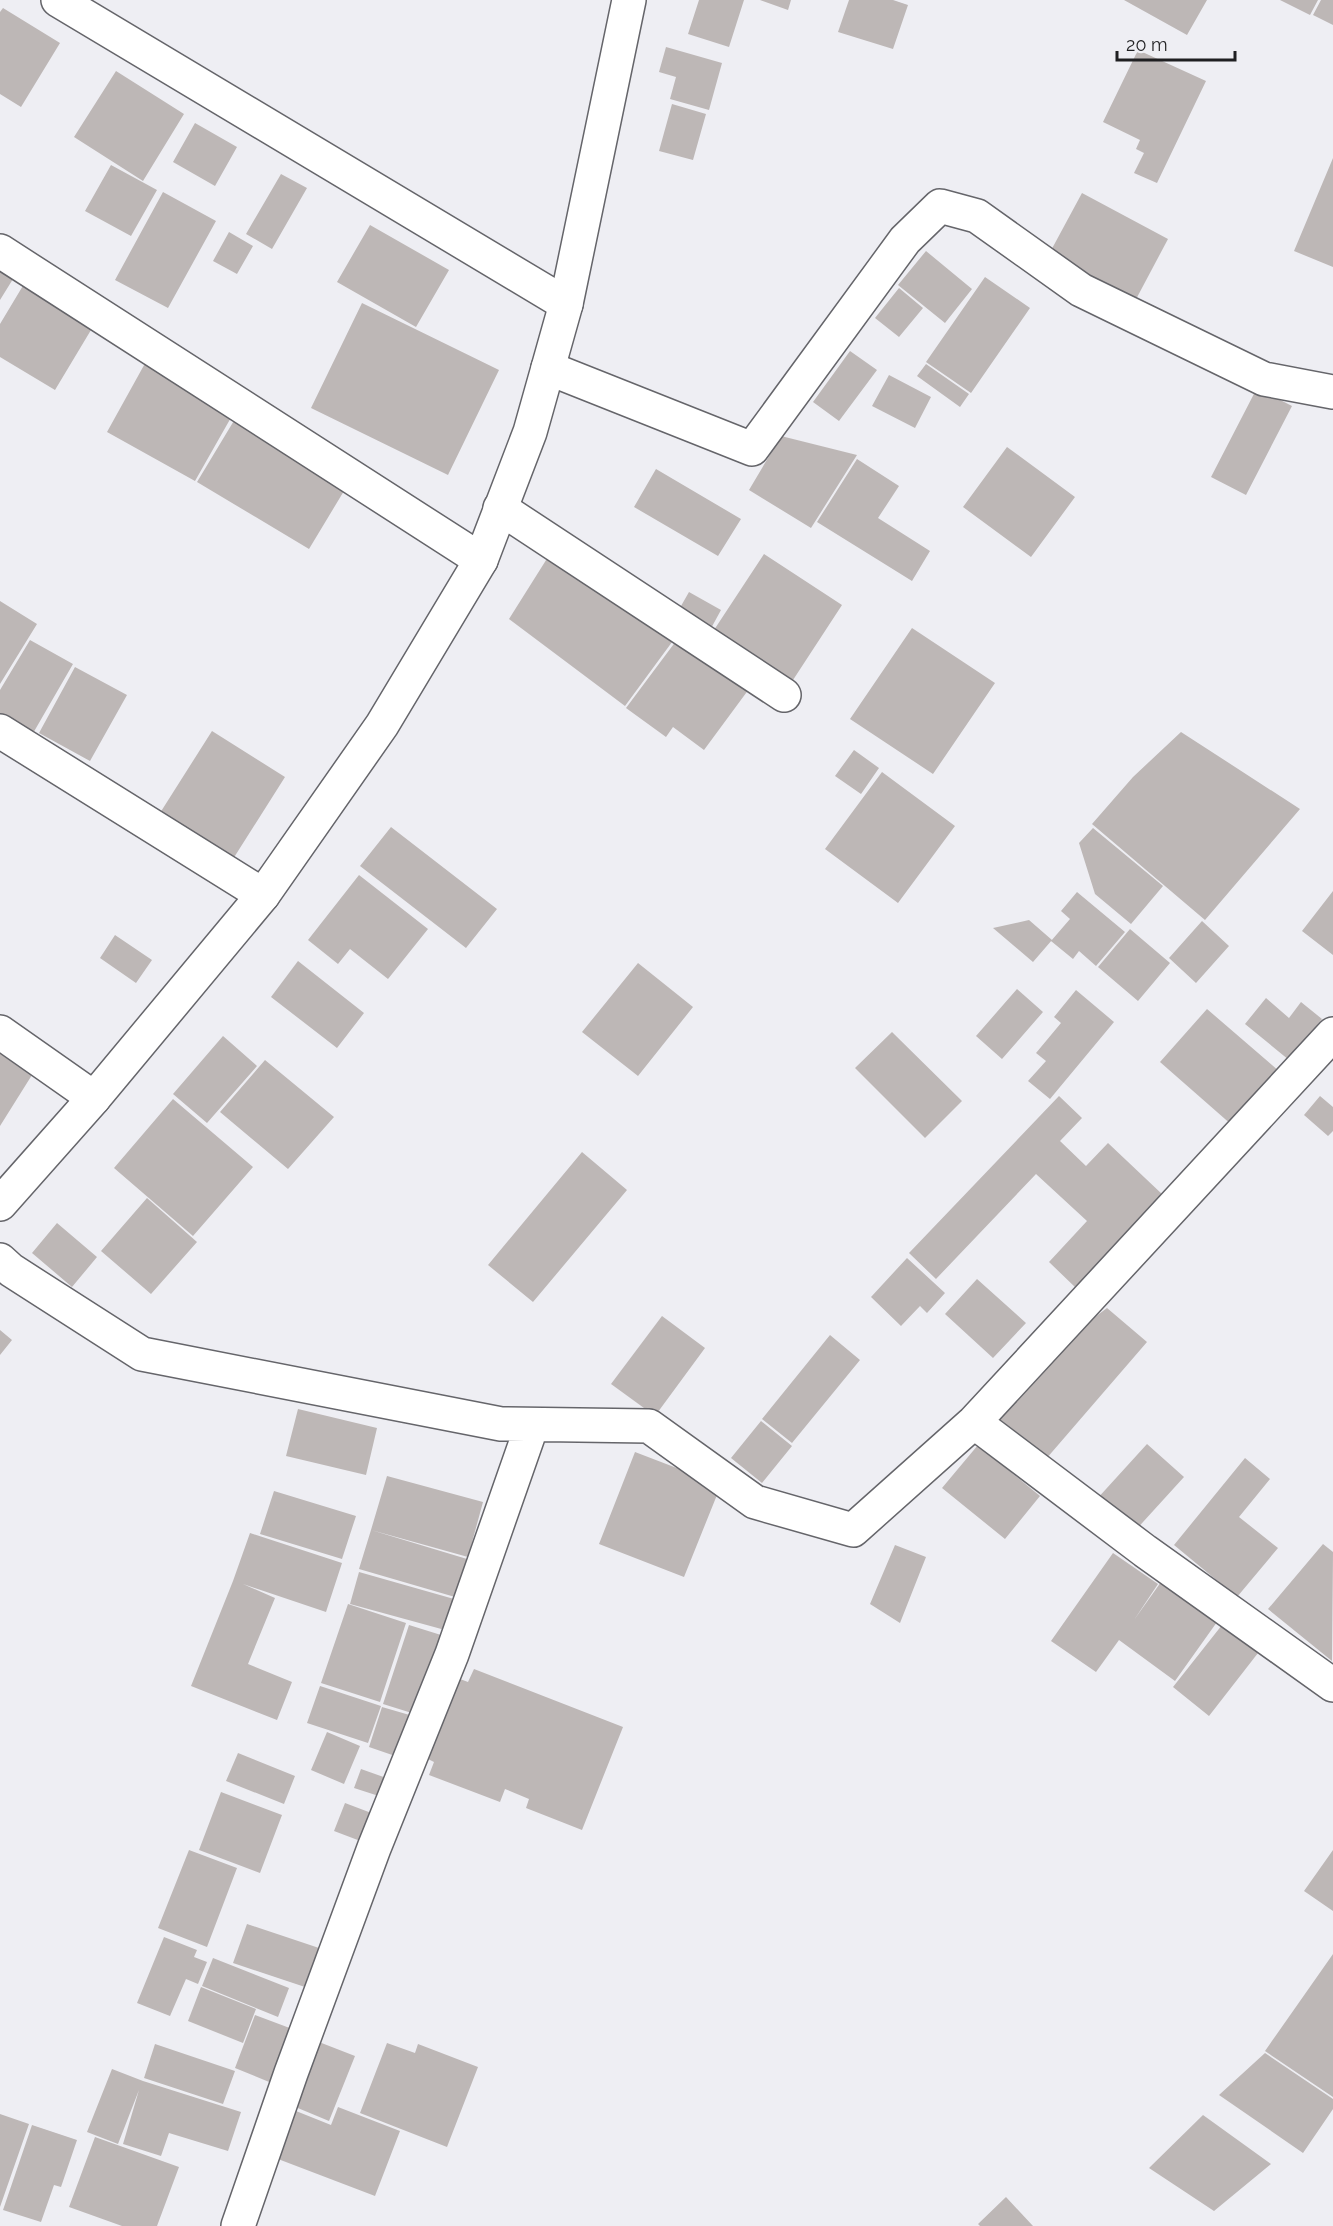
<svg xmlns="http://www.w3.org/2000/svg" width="1333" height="2226" font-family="Raleway,sans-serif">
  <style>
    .building { fill: #bdb7b6 }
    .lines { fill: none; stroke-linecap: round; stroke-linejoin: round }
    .minor-casing { stroke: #65656a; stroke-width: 36 }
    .major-casing { stroke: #65656a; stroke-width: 36 }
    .minor { stroke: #fff; stroke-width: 33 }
    .major { stroke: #fff; stroke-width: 33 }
  </style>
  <rect width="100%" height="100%" fill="#eeeef3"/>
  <!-- building -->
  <path class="building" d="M699 0H744L729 47 688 34Z
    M760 0H791L788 10Z
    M849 0H893L908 5 893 49 838 32Z
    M1124 0H1207L1187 35Z
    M1280 0H1318L1310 15Z
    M1321 0H1333V25L1313 15Z
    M3 8 60 43 21 107 0 94V12Z
    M666 47 722 63 709 110 670 99 676 77 659 72Z
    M1138 50 1206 81 1157 183 1134 173 1144 153 1136 149 1140 140 1103 122Z
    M116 71 184 114 143 181 74 137Z
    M672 104 706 114 693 160 659 151Z
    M195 123 237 147 215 186 173 162Z
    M1333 158V267L1294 251Z
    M111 165 157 190 131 236 85 211Z
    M281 174 307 188 272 249 246 234Z
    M163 192 216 221 168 308 115 280Z
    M1082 193 1168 239 1134 303 1048 256Z
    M370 225 449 270 416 327 337 282Z
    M229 232 253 246 237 274 213 261Z
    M926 251 972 289 945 323 898 285Z
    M0 271 13 279 0 300Z
    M985 277 1030 308 971 393 926 362Z
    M27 279 97 320 55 390 0 357V324Z
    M899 288 923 308 899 337 875 318Z
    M362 303 499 370 448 475 311 408Z
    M850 351 877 370 839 421 813 402Z
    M148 358 237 407 195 481 107 432Z
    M926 364 969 394 960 407 917 376Z
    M889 375 931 397 915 428 872 406Z
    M1257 388 1292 406 1246 495 1211 477Z
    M238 414 350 481 309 549 197 482Z
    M781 436 857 455 811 528 749 490Z
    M1007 447 1075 497 1031 557 963 507Z
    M857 459 899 486 878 518 930 551 912 581 817 522Z
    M656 469 741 519 718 556 634 507Z
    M764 554 842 605 793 680 714 630Z
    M548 557 675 638 625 706 509 619Z
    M689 592 721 610 709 632 677 613Z
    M0 601 37 624 0 684Z
    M912 628 995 683 933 774 850 719Z
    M679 637 749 689 704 750 673 727 666 737 626 708Z
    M30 640 73 664 32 735 0 716V690Z
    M75 667 127 695 90 761 39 733Z
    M212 731 285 777 233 859 160 813Z
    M1181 732 1300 809 1205 920 1092 824 1133 777Z
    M854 750 879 768 861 794 835 776Z
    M882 772 955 826 898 903 825 849Z
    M391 827 497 909 466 948 360 866Z
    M1093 828 1163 886 1131 924 1095 894 1079 843Z
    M359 875 428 929 388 979 350 949 338 964 308 940Z
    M1333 891V955L1302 931Z
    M1077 892 1125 932 1096 966 1079 951 1073 959 1051 941 1070 919 1061 911Z
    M1029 920 1052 940 1033 962 993 928Z
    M1202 921 1229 946 1196 983 1169 958Z
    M1130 929 1170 963 1138 1001 1098 967Z
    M115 935 152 960 136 983 100 958Z
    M298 961 364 1013 337 1048 271 997Z
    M638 963 693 1007 638 1076 582 1032Z
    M1017 989 1043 1012 1002 1059 976 1036Z
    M1076 990 1114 1022 1050 1099 1028 1081 1046 1061 1036 1053 1061 1023 1054 1017Z
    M1266 998 1289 1018 1301 1002 1322 1019 1289 1060 1245 1024Z
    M1207 1009 1280 1072 1233 1126 1160 1062Z
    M892 1032 962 1101 925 1138 855 1068Z
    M223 1036 257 1066 207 1123 173 1094Z
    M0 1045 37 1067 0 1126Z
    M265 1060 334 1117 288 1169 220 1112Z
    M1059 1096 1082 1118 1060 1141 1086 1166 1108 1143 1163 1195 1076 1288 1049 1262 1087 1221 1036 1174 936 1279 909 1253Z
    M1320 1096 1333 1107V1131L1328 1136 1304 1115Z
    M173 1099 253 1167 193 1236 114 1168Z
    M582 1152 627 1190 533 1302 488 1265Z
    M147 1198 197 1242 151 1294 101 1251Z
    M57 1223 97 1257 72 1287 32 1253Z
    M907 1258 945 1293 927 1313 920 1306 901 1326 871 1297Z
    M977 1279 1026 1323 993 1358 945 1314Z
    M1107 1308 1147 1342 1046 1459 998 1418 1067 1338Z
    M662 1316 705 1348 655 1416 611 1384Z
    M0 1330 12 1340 0 1355Z
    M830 1335 860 1360 792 1443 762 1419Z
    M298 1409 377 1428 366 1475 286 1456Z
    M761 1421 792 1446 762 1483 731 1458Z
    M1147 1444 1184 1477 1133 1533 1096 1500Z
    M978 1445 1040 1496 1005 1539 942 1488Z
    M635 1452 721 1485 684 1577 599 1544Z
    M1245 1458 1270 1479 1239 1517 1278 1548 1237 1597 1174 1545Z
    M387 1476 483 1502 468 1557 371 1530Z
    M274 1491 356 1516 342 1559 260 1534Z
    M371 1530 467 1559 455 1597 359 1569Z
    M250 1533 342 1563 326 1612 243 1584 275 1598 248 1664 292 1682 277 1720 191 1686 233 1581Z
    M1323 1544 1333 1552 1332 1661 1268 1609Z
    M895 1545 926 1557 900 1623 870 1604Z
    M1113 1553 1158 1584 1134 1620 1161 1582 1217 1622 1175 1681 1119 1640 1096 1672 1051 1641Z
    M359 1572 454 1599 445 1630 350 1604Z
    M348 1604 406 1623 380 1702 321 1683Z
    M409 1625 441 1635 415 1714 383 1704Z
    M1222 1625 1258 1653 1209 1716 1173 1687Z
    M474 1669 623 1727 582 1830 526 1808 529 1799 505 1789 500 1802 429 1775 434 1762 428 1759 460 1679 468 1682Z
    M320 1686 381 1706 368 1743 307 1723Z
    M382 1707 413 1716 401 1758 369 1747Z
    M327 1732 360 1746 344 1784 311 1770Z
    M238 1753 295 1776 284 1804 226 1781Z
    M361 1769 392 1780 385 1798 354 1788Z
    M221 1792 282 1815 260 1873 199 1850Z
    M345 1803 374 1814 363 1842 334 1831Z
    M189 1850 237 1868 207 1947 158 1928Z
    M1333 1850V1911L1304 1891Z
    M247 1924 325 1950 311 1989 233 1963Z
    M164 1937 197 1950 194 1957 207 1962 198 1984 186 1979 170 2016 137 2003Z
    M1333 1954V2097L1265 2051Z
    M213 1958 289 1988 278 2017 202 1986Z
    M201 1987 256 2009 243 2043 188 2021Z
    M255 2015 295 2030 274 2084 235 2068Z
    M319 2042 355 2056 329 2121 293 2106Z
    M387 2043 415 2053 418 2044 478 2067 447 2147 360 2113Z
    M155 2044 235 2071 223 2104 144 2078Z
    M1265 2053 1333 2099V2109L1303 2153 1219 2095Z
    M112 2069 143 2081 241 2112 228 2151 169 2133 161 2156 123 2144 139 2090 118 2144 87 2132Z
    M338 2107 400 2131 375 2196 278 2159 296 2111 331 2125Z
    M0 2114 29 2124 0 2207Z
    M1203 2115 1271 2164 1214 2211 1149 2168Z
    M32 2125 77 2140 61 2187 54 2185 41 2222 3 2210Z
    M95 2137 179 2167 157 2226H122L69 2207Z
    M1006 2197 1033 2226H980L978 2224Z"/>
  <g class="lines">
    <defs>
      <path id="minor" d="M58 0 566 304
        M0 251 481 560
        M548 368 752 449 905 240 940 206 977 216 1081 290 1264 379 1333 392
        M500 508 784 695
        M0 731 263 895
        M0 1032 94 1098
        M0 1260 11 1270 142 1354 501 1424 649 1426 755 1502 853 1530 974 1422 1333 1034
        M974 1422 1145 1551 1333 1685
        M238 2226 291 2073 374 1848 452 1654 532 1425"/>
      <path id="major" d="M0 1204 94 1098 263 895 382 725 481 560 530 432 566 304 629 0"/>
    </defs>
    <!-- minor casing -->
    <use href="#minor" class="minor-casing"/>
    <!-- major casing -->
    <use href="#major" class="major-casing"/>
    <!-- minor -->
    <use href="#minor" class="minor"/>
    <!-- major -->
    <use href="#major" class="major"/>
  </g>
  <!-- scale -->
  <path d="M1117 51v9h118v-9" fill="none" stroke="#1f1f21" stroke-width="3"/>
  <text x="1126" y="51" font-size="18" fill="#1f1f21" stroke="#eeeef3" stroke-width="4.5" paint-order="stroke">20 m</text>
</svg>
